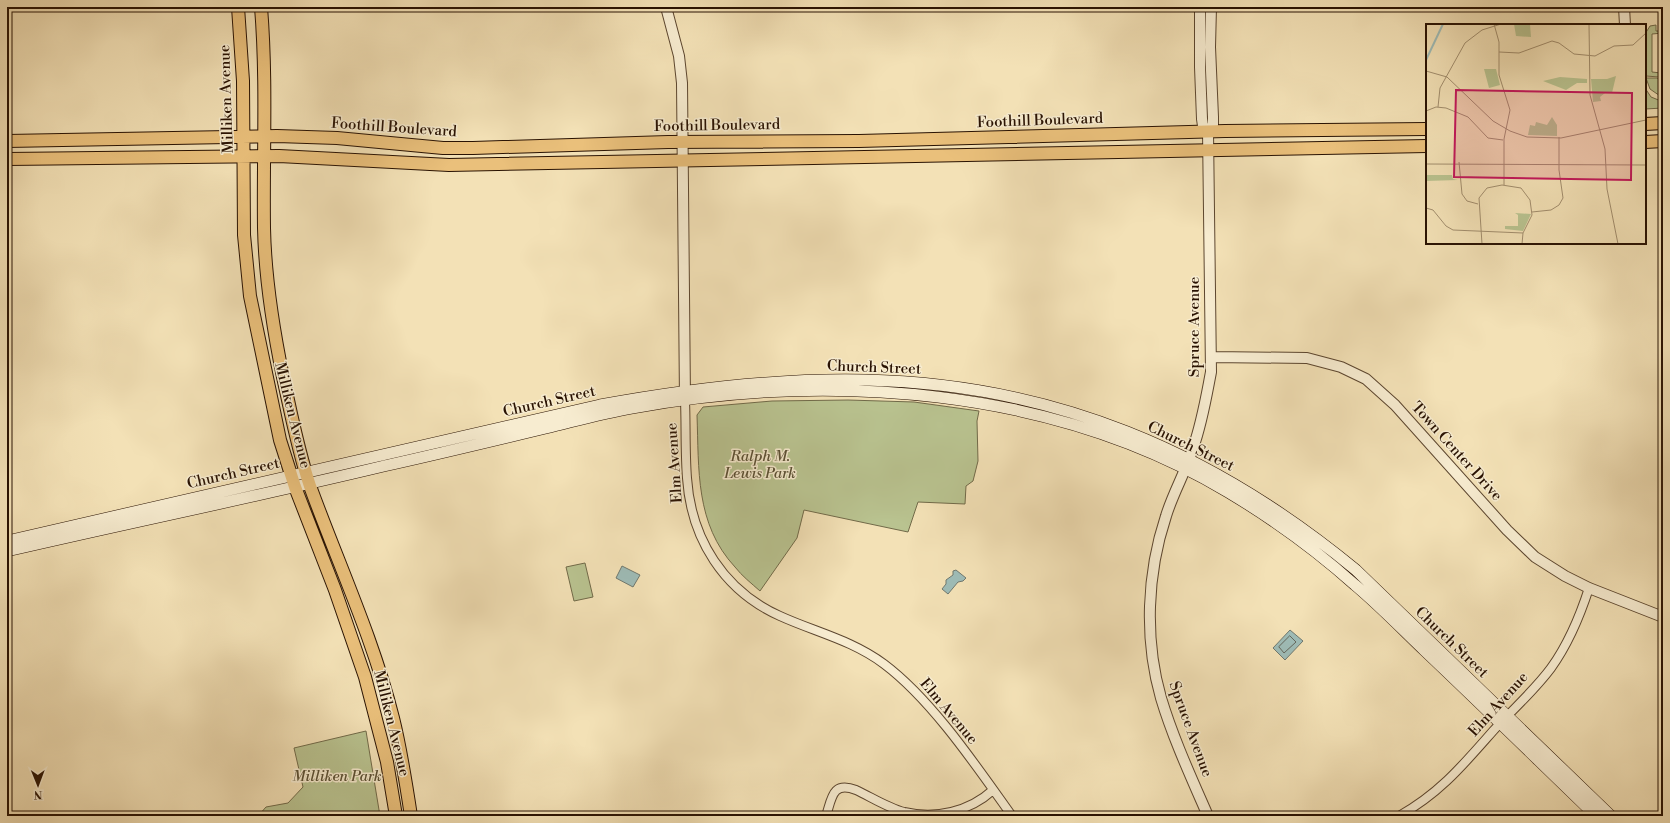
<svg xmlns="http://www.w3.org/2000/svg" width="1670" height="823" font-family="'Libre Bodoni',serif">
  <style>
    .green { fill: #b9c390; stroke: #716a49 }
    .water { fill: #9ebcb7; stroke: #6f786f }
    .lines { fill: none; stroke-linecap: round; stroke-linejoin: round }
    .shore { stroke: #64675c; stroke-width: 1 }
    .minor-casing { stroke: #5c462f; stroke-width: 10 }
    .tertiary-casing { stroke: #5c462f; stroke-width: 12 }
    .secondary-casing { stroke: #291202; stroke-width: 12 }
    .primary-casing { stroke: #291202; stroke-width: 14 }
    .minor { stroke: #f7ecd0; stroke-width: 8 }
    .tertiary { stroke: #f7ecd0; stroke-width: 10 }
    .secondary { stroke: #f7ecd0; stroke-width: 11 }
    .primary { stroke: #eac07b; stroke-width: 12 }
    .labels { text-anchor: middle; stroke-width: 3; stroke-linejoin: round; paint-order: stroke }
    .street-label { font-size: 15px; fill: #291202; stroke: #f7ecd0 }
    .park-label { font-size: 15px; font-style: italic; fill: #5b5034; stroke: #f7ecd0 }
    .inset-river { fill: none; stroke: #9ebcb7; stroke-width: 2 }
    .inset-road { fill: none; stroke: #a28e6e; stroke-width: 1 }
    .view { fill: #c2185b; fill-opacity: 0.15; stroke: #c2185b; stroke-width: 2 }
    .inset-edge { fill: none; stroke: #291202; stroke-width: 2 }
  </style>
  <rect width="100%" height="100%" fill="#f3e1b6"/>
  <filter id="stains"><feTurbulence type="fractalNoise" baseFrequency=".005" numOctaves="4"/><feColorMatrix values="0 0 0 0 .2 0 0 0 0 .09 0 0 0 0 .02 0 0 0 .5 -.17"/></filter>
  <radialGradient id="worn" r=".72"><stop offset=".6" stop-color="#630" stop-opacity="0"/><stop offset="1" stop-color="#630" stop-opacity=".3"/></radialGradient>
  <!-- green -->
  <path class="green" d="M1656 25V31H1663V33L1652 34V72L1661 73V75L1659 77 1646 76 1645 34 1650 26Z
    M1646 78H1657L1663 81V98L1650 89Z
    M1645 88 1651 97 1661 101 1663 108 1645 109Z
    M848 400 914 402 979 411 977 421 978 461 973 481 966 486 965 504 918 502 908 532 804 510 797 538 760 591C751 583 742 576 735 567 695 524 699 469 697 415L703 407 772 401Z
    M585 563 593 597 574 601 566 567Z
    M366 731 380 816H258L266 807 288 803 303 787 294 748Z"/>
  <!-- water -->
  <path class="water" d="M622 566 640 575 633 587 616 578Z
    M956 570 966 578 963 581 958 582 948 594 942 589 946 584V580L953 575V571Z
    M1290 630 1303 641 1285 660 1273 648Z"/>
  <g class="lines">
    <!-- shore -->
    <path class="shore" d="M1290 636 1296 642 1284 653 1279 647Z"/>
    <defs>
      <path id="minor" d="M685 400C686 426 685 452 687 478 691 539 724 591 780 616 815 632 852 640 884 664 932 700 977 767 1012 816
        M826 816C832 798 832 781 856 790 871 797 888 808 904 812 936 819 969 812 993 790
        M1399 816C1440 793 1463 765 1493 731 1512 710 1534 691 1551 668 1569 643 1580 616 1589 588"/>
      <path id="tertiary" d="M666 7 679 56 682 83 685 400
        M1200 7V67L1202 119 1203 126 1208 131 1211 372C1206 398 1202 423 1193 448 1186 471 1173 493 1166 516 1147 573 1144 639 1161 698 1173 738 1191 777 1208 816
        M1624 7 1625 25
        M1208 131 1213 125V117L1210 47 1211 7
        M1212 357 1307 358 1341 367 1366 379 1395 405 1507 530 1535 557 1565 576 1589 588 1663 617"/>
      <path id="secondary" d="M7 541 600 405C687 389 775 378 865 380 1053 384 1212 451 1356 570L1611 816
        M7 551C132 522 259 496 384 466 438 454 492 441 546 428 575 421 603 413 632 408 829 372 1053 387 1228 492 1273 519 1316 550 1355 585 1380 606 1402 629 1425 651 1483 706 1539 761 1596 816"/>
      <path id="primary" d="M238 7 243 81 244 235 250 296 280 440 295 487 335 590 365 677 387 762 396 816
        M261 7C267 81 263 154 264 228 265 277 273 328 283 377 291 413 298 451 310 486 338 563 373 638 393 718 401 750 406 783 411 816
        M1645 124 1663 123
        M7 141 277 136 337 138 443 148H473L668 142 859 141 1225 131 1427 129
        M1645 142 1663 141
        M7 159 279 156 449 165 1427 146"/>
    </defs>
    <!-- minor casing -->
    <use href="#minor" class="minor-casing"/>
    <!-- tertiary casing -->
    <use href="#tertiary" class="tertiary-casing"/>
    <!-- secondary casing -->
    <use href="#secondary" class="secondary-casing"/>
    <!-- primary casing -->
    <use href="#primary" class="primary-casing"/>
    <!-- minor -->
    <use href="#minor" class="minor"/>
    <!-- tertiary -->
    <use href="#tertiary" class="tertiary"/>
    <!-- secondary -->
    <use href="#secondary" class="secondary"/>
    <!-- primary -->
    <use href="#primary" class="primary"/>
  </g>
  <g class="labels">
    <!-- street labels -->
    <g class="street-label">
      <text transform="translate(226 99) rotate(-92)" y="5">Milliken Avenue</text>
      <text transform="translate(1040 120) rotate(-2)" y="5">Foothill Boulevard</text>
      <text transform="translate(717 125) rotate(-1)" y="5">Foothill Boulevard</text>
      <text transform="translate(394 127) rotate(4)" y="5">Foothill Boulevard</text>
      <text transform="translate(1194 327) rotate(-90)" y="5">Spruce Avenue</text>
      <text transform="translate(874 367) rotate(2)" y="5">Church Street</text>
      <text transform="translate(549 401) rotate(-13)" y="5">Church Street</text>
      <text transform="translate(293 415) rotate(76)" y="5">Milliken Avenue</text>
      <text transform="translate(1191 446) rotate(26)" y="5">Church Street</text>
      <text transform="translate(1457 451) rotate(48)" y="5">Town Center Drive</text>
      <text transform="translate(674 463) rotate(-94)" y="5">Elm Avenue</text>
      <text transform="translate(233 473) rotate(-13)" y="5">Church Street</text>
      <text transform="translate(1452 642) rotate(44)" y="5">Church Street</text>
      <text transform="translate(1498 704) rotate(-48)" y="5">Elm Avenue</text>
      <text transform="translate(949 711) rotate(50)" y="5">Elm Avenue</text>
      <text transform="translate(392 723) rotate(76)" y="5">Milliken Avenue</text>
      <text transform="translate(1191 729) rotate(70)" y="5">Spruce Avenue</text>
    </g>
    <!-- park labels -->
    <g class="park-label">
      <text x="760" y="461">Ralph M.<tspan x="760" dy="17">Lewis Park</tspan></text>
      <text x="337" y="781">Milliken Park</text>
    </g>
  </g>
  <!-- overview -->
  <g transform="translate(1426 24)">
    <rect width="220" height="220" fill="#f3e1b6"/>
    <path d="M88 0H104L105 13 90 12ZM58 45H70L74 61 63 64ZM190 52 186 69H179L174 73 175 77 167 78 165 55H181ZM134 53 161 55V59H151L140 66 117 57ZM126 93 131 101V112L102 111 104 101 109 102 110 98 121 101ZM0 151H26L27 155 32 156 0 157ZM89 189 105 190 97 207 79 205V202H92V191Z" fill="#b9c390"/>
    <path class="inset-river" d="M0 36 17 0"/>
    <path class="inset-road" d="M68 0 73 18V51L84 86 78 115V161M163 0 164 71 179 125 181 165 192 220M73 28 93 29 126 17 133 19 148 30 169 32 188 22 207 21 220 9M0 47 21 53 67 97 84 107 101 113 135 114 220 96M12 83 14 64 39 19 56 6 75 0M0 87 10 83 20 84 42 93 62 114 77 116M33 138 36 170 41 177 52 180M0 140 220 141M0 184 7 186 20 202 27 206 97 209M106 188 125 186 133 181 137 174 133 146V113M56 220 53 174 61 164 76 161 95 164 104 176 106 191 97 209 96 220"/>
    <path class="view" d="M30 66 206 69 205 156 28 153Z"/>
    <rect width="220" height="220" class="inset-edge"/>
  </g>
  <!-- margin -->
  <rect width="1670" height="823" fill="none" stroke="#f3e1b6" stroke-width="24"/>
  <rect x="8" y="8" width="1654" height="807" fill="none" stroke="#291202" stroke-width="2"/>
  <rect x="12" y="12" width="1646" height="799" fill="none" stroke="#291202"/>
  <!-- north arrow -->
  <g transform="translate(38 785) rotate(179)" stroke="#f7ecd0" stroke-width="3" paint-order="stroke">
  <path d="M0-3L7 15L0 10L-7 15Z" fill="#291202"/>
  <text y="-6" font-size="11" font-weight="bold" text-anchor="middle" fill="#291202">N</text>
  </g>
  <rect width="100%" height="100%" filter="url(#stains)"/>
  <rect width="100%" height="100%" fill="url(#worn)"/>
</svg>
